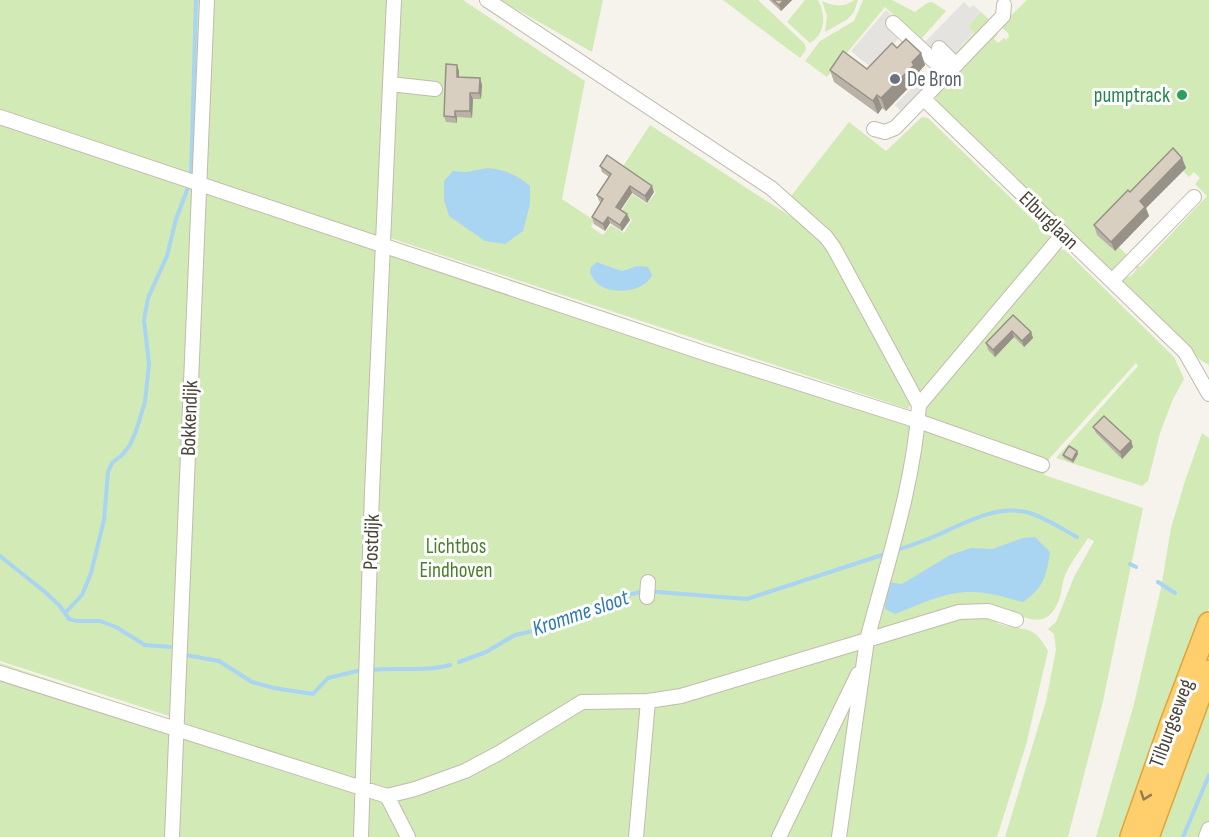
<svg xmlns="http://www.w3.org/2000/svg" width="1209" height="837" font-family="'Sofia Sans Condensed',sans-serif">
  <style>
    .green { fill: #d2eab5; fill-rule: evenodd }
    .parking { fill: #e5e3e0 }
    .water { fill: #a9d4f2 }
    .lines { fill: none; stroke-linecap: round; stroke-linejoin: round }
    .stream { stroke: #a9d4f2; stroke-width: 4 }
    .minor-casing { stroke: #c2bbae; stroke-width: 16 }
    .highway-casing { stroke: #e0a43c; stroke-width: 24 }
    .minor { stroke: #fff; stroke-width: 14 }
    .highway { stroke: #ffcf6e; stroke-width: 21 }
    .wall { fill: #bab2a6 }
    .shaded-wall { fill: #979187 }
    .building { fill: #d8cfc1; stroke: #979187; stroke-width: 1.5 }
    .oneway { stroke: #937c4e }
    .worship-dot { fill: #6b7280; stroke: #fff; stroke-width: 2 }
    .leisure-dot { fill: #2e9e5b; stroke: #fff; stroke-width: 2 }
    .labels { text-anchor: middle; stroke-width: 6; stroke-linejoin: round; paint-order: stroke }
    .worship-label { font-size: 21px; fill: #5b616d; stroke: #fff; text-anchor: start }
    .leisure-label { font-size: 21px; fill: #27864d; stroke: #fff; text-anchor: end }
    .street-label { font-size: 21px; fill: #4b4439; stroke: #fff }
    .park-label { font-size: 21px; fill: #4a7f2a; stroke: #fff }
    .water-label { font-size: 22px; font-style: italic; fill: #2e7ab2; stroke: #fff }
  </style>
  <rect width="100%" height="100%" fill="#f6f3ec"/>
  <!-- green -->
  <path class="green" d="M0 0H390L381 239 910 415 1054 243 1062 250H1065L1174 357 1184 379 1173 399 1160 433 1148 481 1142 486 1056 458 1138 366 1136 363 1049 459 1044 475 1143 508 1103 701 1068 837H1005L1046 701 1056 650 1054 634 1048 629 1056 622 1074 577 1094 541 1088 538C1081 549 1072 561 1066 573 1062 581 1062 592 1059 600 1047 632 1025 618 1002 607L997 623C1024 633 1032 621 1048 651L1026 745 997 837H0V663L170 720 172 684 169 716 0 661V124L189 188 190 173 0 109Z
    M401 0H463L585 81 562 199 595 221 591 227 603 235 611 225 624 233 632 220 621 212 632 194 647 204 656 192 622 168 650 125C684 147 718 169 751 191 779 209 812 226 830 254L911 404 908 409 390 238ZM597 262 622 271 637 266 598 285Z
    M500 0H603L592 52Z
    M723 0H758L805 44 806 50 800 58Z
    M805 0H818C826 15 826 33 810 43L787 22Z
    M854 0H858L854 12 848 19 825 32 827 16 822 1C834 6 843 8 854 0Z
    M863 0H892L915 12 927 3 932 2 946 11 922 38 947 63 885 7 827 77 805 61 820 41 854 21Z
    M1027 0H1209V365L1200 360 1123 285V278L1131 276 1137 269 1134 266 1136 264 1140 267 1207 196 1195 184 1200 178 1194 172 1189 177 1183 171 1186 167 1177 158 1098 234 1114 251 1119 247 1129 257 1116 272 1109 271 938 105 935 95 995 31 998 34 994 39 998 43 1004 38 1006 40 1009 37 1008 33 1000 26Z
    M981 12 992 22 958 57 947 48 956 52 974 33 968 26Z
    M922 117 928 118 1052 238 918 394 841 249 787 201 849 122 886 151Z
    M1202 433 1209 438V608L1155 750 1126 837H1096L1134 704 1161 588 1171 528 1185 481Z
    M1209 688V837H1157Z"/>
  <!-- parking -->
  <path class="parking" d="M964 2 970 8 973 5 981 12 968 26 974 32 946 62 925 42Z
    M886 10 907 28 873 69 851 51Z
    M930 70 937 76 902 112 895 105Z"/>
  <!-- water -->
  <path class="water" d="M488 168C505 170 517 175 530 186V204L523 231 505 244 485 241 449 216 444 200V181L453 171 466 172Z
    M597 262 622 271 637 266 648 267 652 275C645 292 614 295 599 285 596 283 592 277 590 273L591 267Z
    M1035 537 1050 552C1046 577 1044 587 1023 602 1004 597 986 591 967 592 942 593 918 605 895 614L885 609 888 582 902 584 950 555 971 548 992 549 1023 538Z"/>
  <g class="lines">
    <!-- stream -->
    <path class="stream" d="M191 176 196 0
      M897 550C909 546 921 542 933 537 961 525 994 505 1026 512 1043 516 1062 529 1077 537
      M0 556 45 592 59 605 69 619 77 621H100L116 627 145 645 170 647
      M1130 564 1136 567
      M1158 582 1175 593
      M65 613 82 595 91 573 104 520 108 472 112 463 122 455 130 445 136 431 145 402 149 364 144 320 148 298 167 256 176 219 189 185
      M185 655 219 661 252 682 274 688 313 694 328 678 357 671
      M459 662 486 652 515 635 529 632 589 611 615 598 645 591 747 599 882 555
      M371 670C397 667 424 672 450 665
      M1183 837 1209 775"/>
    <defs>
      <path id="minor" d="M394 0 390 84 435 89
        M487 0 771 188 826 237 834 248 919 405
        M893 23 948 74
        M939 48 956 65
        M924 99 1185 352 1209 394
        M0 117 704 353 918 421 1042 465
        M874 129 885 132 895 128 1003 16 1004 5
        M1112 281 1194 197
        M647 597 648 582
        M0 673 387 796 415 789 465 771 499 753 582 702 648 701 681 696 867 640C887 563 914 485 919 405L1063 234
        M387 796 408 837
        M172 837 207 0
        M361 837 372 492 390 84
        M636 837 648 701
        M779 837 858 674
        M839 837 867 640 959 612 988 611 1016 620
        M1206 837 1209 829"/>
      <path id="highway" d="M1131 837 1171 723 1209 623
        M1148 837 1209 671"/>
    </defs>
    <!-- minor casing -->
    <use href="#minor" class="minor-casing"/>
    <!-- highway casing -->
    <use href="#highway" class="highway-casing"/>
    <!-- minor -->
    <use href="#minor" class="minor"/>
    <!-- highway -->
    <use href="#highway" class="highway"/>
  </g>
  <!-- wall -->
  <path class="wall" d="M769 0H792L781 11Z
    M897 48 921 53 925 65 917 74 919 77 886 111 882 108 878 114 834 82 830 70 867 69Z
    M459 71V77L480 78 482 85 481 99H473L472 118 457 117V123L446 122 444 116Z
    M1182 158 1186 168 1146 208 1149 216 1115 251 1097 235 1094 225 1130 192Z
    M600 166 654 192 647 203 632 193 621 210 630 220 622 231 610 223 605 231 594 224 592 217 601 202 599 201 597 195 609 177 602 172Z
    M1013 315 1031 332 1033 338 1024 347 1014 337 995 357 988 350 986 343Z
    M1093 427 1131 441 1133 447 1122 459 1096 433Z
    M1077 451 1078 454 1073 463 1064 458 1063 455Z"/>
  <!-- shaded-wall -->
  <path class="shaded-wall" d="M784 0H792L781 11 779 5Z
    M921 53 925 65 917 74 919 77 886 111 881 98 912 62Z
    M457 65 459 71V83L457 77Z
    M480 78 482 85 481 99 479 93Z
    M470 93 473 99 472 118 470 111Z
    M877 95 882 108 878 114 873 101Z
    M455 111 457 117V123L455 117Z
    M1182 158 1186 168 1146 208 1149 216 1115 251 1111 242 1140 201Z
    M630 186 632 193 618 213 616 207Z
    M652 186 654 192 647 203 645 196Z
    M627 214 630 220 622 231 620 225Z
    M608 217 610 223 605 231 603 224Z
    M1012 331 1014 337 995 357 993 350Z
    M1031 332 1033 338 1024 347 1022 341Z
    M1131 441 1133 447 1122 459 1120 452Z
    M1077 451 1078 454 1073 463 1072 460Z"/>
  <!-- building -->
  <path class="building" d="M773 0H784L779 5Z
    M906 39 921 53 912 62 914 65 881 98 877 95 873 101 830 70 843 51 867 69 892 43 897 48Z
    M446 64 457 65V77L480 78 479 93H470V111H455V117L444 116Z
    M1173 148 1182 158 1140 201 1145 207 1111 242 1094 225 1128 190 1130 192Z
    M607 155 652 186 645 196 630 186 616 207 627 214 620 225 608 217 603 224 592 217 603 199 597 195 611 174 600 166Z
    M1013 315 1031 332 1022 341 1012 331 993 350 986 343Z
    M1104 416 1131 441 1120 452 1093 427Z
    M1069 446 1077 451 1072 460 1063 455Z"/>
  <!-- one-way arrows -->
  <defs><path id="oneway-chevron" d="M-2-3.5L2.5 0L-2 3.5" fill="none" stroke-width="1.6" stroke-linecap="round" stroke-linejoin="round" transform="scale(1.5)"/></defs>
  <use class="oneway" href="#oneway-chevron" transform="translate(1145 796) rotate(109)"/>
  <!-- markers -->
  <circle class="worship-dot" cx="895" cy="79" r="6"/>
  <circle class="leisure-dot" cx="1182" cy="95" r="6"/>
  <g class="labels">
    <!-- worship labels -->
    <g class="worship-label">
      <text x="907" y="86">De Bron</text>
    </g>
    <!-- leisure labels -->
    <g class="leisure-label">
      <text x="1170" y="102">pumptrack</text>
    </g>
    <!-- street labels -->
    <g class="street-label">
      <text transform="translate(1049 220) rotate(44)" y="7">Elburglaan</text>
      <text transform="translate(189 418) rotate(-88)" y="7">Bokkendijk</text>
      <text transform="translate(371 542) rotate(-88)" y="7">Postdijk</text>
      <text transform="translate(1171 723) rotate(-70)" y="7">Tilburgseweg</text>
    </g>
    <!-- park labels -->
    <g class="park-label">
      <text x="456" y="553">Lichtbos<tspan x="456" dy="24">Eindhoven</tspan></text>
    </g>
    <!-- water labels -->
    <g class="water-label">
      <text transform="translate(580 612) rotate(-19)" y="8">Kromme sloot</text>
    </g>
  </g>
</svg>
